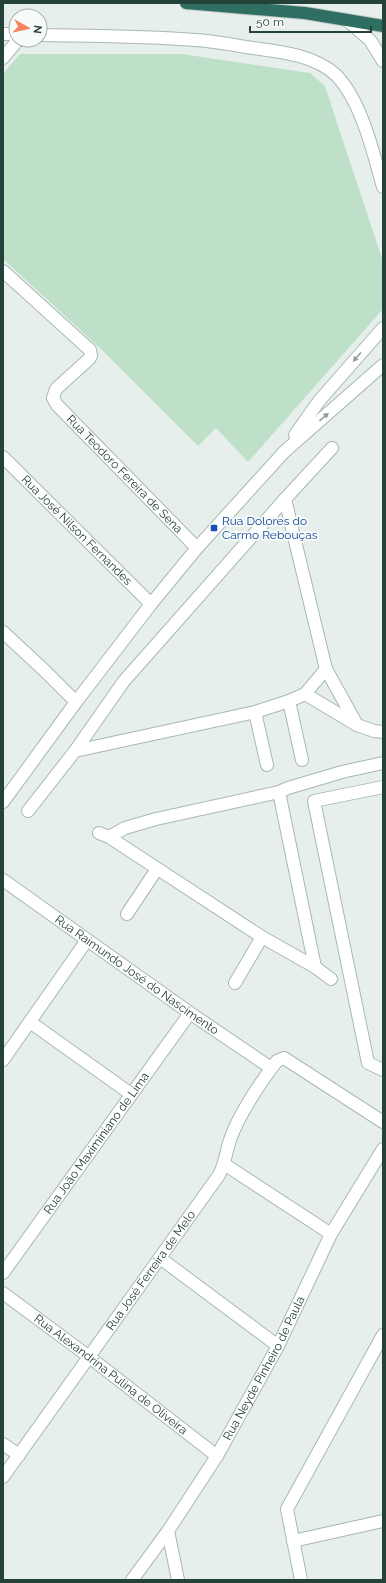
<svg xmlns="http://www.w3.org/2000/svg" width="386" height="1583" font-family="Raleway,sans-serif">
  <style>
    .green { fill: #bfe0c8 }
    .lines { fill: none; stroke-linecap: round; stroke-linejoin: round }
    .minor-casing { stroke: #a8b8b2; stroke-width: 14 }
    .highway-casing { stroke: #c2cac8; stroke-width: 14 }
    .minor { stroke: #fff; stroke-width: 12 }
    .highway { stroke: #2f6f62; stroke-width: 12 }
    .oneway { fill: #92a09c }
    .transit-dot { fill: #1a4fb4; stroke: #f7fbf9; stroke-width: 1.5 }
    .labels { text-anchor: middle; stroke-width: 4; stroke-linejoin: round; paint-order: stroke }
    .street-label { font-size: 12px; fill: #24423a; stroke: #f7fbf9 }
    .transit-label { font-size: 12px; fill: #164399; stroke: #f7fbf9; text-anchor: start }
  </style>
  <rect width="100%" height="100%" fill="#e6efeb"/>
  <!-- green -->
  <path class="green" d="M20 54H182L310 73 325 86 383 262V309L248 462 216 428 198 446 102 350 3 259V74Z"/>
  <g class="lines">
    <defs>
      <g id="minor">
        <path d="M348 21 370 40 383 61"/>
        <path d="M3 34H16"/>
        <path d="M40 35C91 36 144 36 195 40 212 41 229 44 246 47 275 51 315 54 337 76 362 103 373 152 383 187"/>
        <path d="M3 58 18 40"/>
        <path id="s1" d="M3 271 90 350 91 356 89 359 56 389 53 398 57 405 197 548"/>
        <path d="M295 435 319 401 383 328"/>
        <path id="s2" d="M3 457 151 604"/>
        <path d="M3 632 46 672 76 702"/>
        <path d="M326 669 357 725 374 731 383 732"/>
        <path d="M305 694 357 725"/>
        <path d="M289 701 302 760"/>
        <path d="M255 712 267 765"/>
        <path d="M75 751 255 712 289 701 305 694 326 669 285 499"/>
        <path d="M383 787 314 801 368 1063 383 1070"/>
        <path d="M3 802 76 702 151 604 197 548 284 452 383 365"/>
        <path d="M28 811 75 751 124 681 285 499 332 448"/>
        <path d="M99 833 109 837 262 937 315 967 331 979"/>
        <path d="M109 837 125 828 156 819 279 792"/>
        <path id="s3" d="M3 880 190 1013 271 1068"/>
        <path d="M127 914 157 869"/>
        <path d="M315 967 279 792 288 788 342 772 383 763"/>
        <path d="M235 983 262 937"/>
        <path d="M30 1022 131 1094"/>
        <path d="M3 1060 87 940"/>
        <path d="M224 1164 331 1234"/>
        <path d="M160 1258 278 1346"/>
        <path id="s4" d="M3 1273 190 1013"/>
        <path id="s5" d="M3 1293 88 1356 217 1456"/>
        <path d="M3 1444 19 1455"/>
        <path id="s6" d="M3 1477 219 1175C225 1164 226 1152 230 1140 238 1116 261 1081 277 1061L284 1058 383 1122"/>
        <path d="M168 1531 178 1580"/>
        <path d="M293 1541 383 1521"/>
        <path id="s7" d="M132 1580 168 1531 217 1456 278 1346 331 1234 383 1149"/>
        <path d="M301 1580 287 1509 383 1335"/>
      </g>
      <path id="highway" d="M186 3 305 13 383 26"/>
    </defs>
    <!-- minor casing -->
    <use href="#minor" class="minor-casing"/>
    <!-- highway casing -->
    <use href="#highway" class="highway-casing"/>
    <!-- minor -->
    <use href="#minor" class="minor"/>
    <!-- highway -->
    <use href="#highway" class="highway"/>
  </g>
  <!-- one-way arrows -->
  <defs><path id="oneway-solid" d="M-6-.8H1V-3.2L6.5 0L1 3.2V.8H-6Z"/></defs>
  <g class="oneway">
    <use href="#oneway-solid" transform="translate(357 357) rotate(131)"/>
    <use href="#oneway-solid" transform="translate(324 417) rotate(-41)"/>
  </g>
  <!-- markers -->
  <rect class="transit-dot" x="210" y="524" width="8" height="8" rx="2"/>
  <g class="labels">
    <!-- street labels -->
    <g class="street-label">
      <text dy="4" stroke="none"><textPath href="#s1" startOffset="286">Rua Teodoro Fereira de Sena</textPath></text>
      <text dy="4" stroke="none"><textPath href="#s2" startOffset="104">Rua José Nilson Fernandes</textPath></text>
      <text dy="4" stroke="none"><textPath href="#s3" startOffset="164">Rua Raimundo José do Nascimento</textPath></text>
      <text dy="4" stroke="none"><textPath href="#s4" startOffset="160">Rua João Maximiniano de Lima</textPath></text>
      <text dy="4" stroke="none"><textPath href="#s6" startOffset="254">Rua José Ferreira de Melo</textPath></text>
      <text dy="4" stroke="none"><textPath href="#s7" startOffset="250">Rua Neyde Pinheiro de Paula</textPath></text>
      <text dy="4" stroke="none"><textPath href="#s5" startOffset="135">Rua Alexandrina Pulina de Oliveira</textPath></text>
    </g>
    <!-- transit labels -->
    <g class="transit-label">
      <text x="222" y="525">Rua Dolores do<tspan x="222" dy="14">Carmo Rebouças</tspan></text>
    </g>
  </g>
  <!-- border -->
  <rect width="386" height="1583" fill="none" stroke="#24423a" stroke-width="8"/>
  <!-- north arrow -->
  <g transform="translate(28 28) rotate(98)"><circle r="19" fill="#f7fbf9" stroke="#a3b1ad"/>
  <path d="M0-3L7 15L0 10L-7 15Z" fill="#f4845f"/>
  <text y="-6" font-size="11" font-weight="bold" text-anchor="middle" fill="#24423a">N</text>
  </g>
  <!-- scale -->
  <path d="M250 26v6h121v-6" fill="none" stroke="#24423a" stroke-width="2"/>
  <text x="256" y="26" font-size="12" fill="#24423a" stroke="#f7fbf9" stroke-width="3" paint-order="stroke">50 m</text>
</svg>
